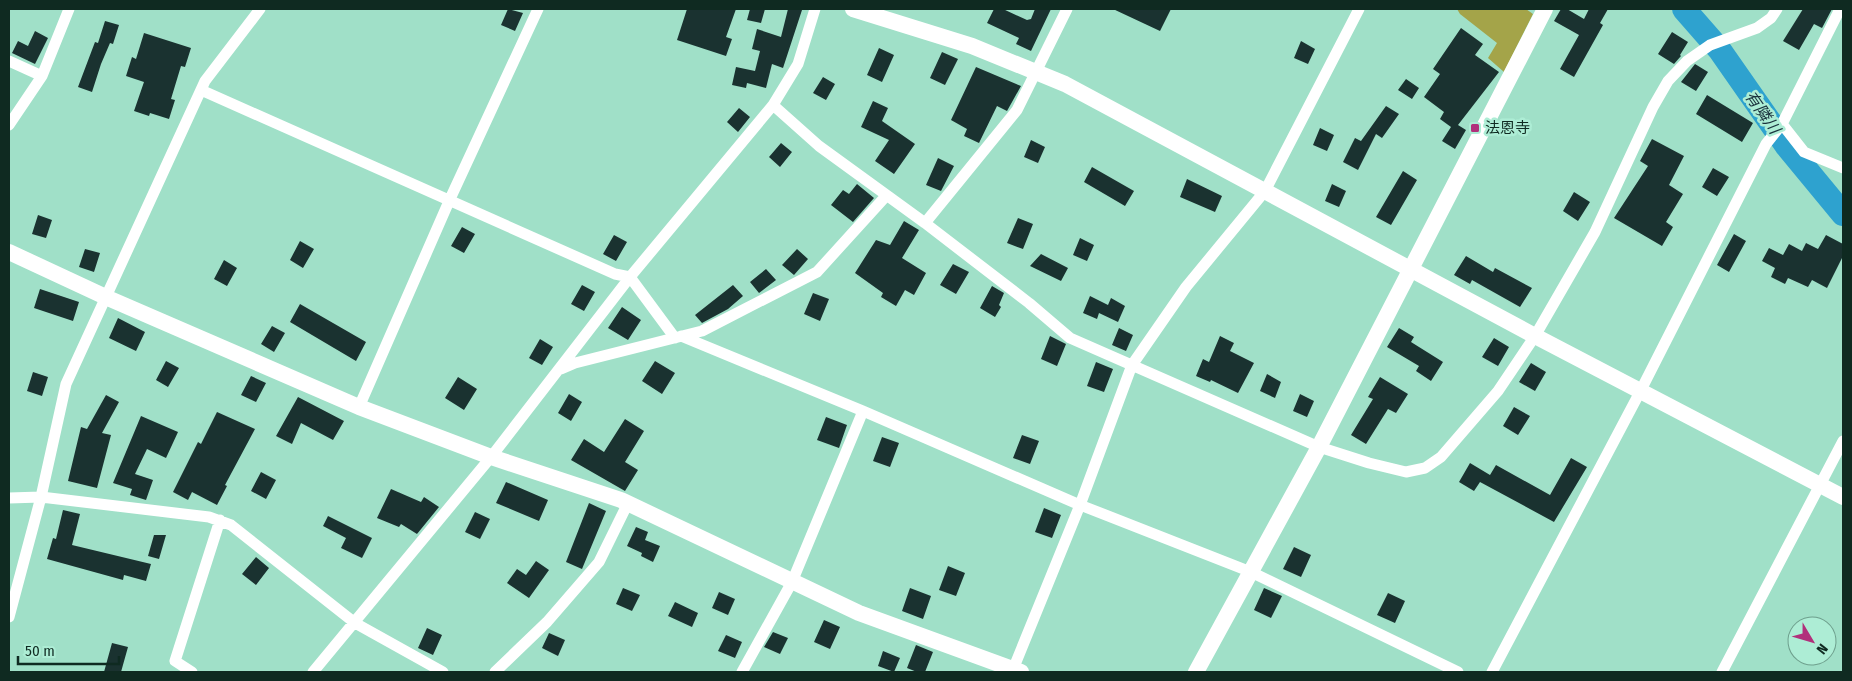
<svg xmlns="http://www.w3.org/2000/svg" width="1852" height="681" font-family="'Fira Sans Condensed','Noto Sans JP',sans-serif">
  <style>
    .green { fill: #a4a449 }
    .lines { fill: none; stroke-linecap: round; stroke-linejoin: round }
    .river { stroke: #2ea2cf; stroke-width: 24 }
    .building { fill: #1a3230 }
    .street { stroke: #fff; stroke-width: 11 }
    .secondary { stroke: #fff; stroke-width: 16 }
    .poi-dot { fill: #b1307b; stroke: #adedd5; stroke-width: 2 }
    .labels { text-anchor: middle; stroke-width: 5; stroke-linejoin: round; paint-order: stroke }
    .poi-label { font-size: 15px; fill: #0f2a21; stroke: #adedd5; text-anchor: start }
    .water-label { font-size: 16px; font-style: italic; fill: #1a323d; stroke: #adedd5 }
  </style>
  <rect width="100%" height="100%" fill="#a0e0c8"/>
  <!-- green -->
  <path class="green" d="M1457 9H1526L1533 14 1504 72 1488 58 1497 43 1460 14Z"/>
  <g class="lines">
    <!-- river -->
    <path class="river" d="M1684 9 1719 49 1786 145 1843 214"/>
  </g>
  <!-- building -->
  <path class="building" d="M508 9 523 13 515 31 501 25Z
    M687 9H736L726 37 732 39 726 56 677 40Z
    M750 9H765L761 23 747 20Z
    M788 9 802 10 783 68 772 64 766 88 747 83 746 88 732 85 736 67 755 71 760 51 752 49 757 29 781 37Z
    M994 9H1003L1027 20 1031 19 1035 9H1051L1031 51 1016 44 1019 38 987 23Z
    M1113 9H1171L1160 31Z
    M1561 9H1567L1584 19 1589 9H1608L1600 23 1603 25 1574 77 1560 69 1579 35 1554 21Z
    M1803 9H1832L1822 28 1814 24 1799 50 1783 41Z
    M105 21 119 25 113 44 110 43 101 64 92 92 78 87 95 42 98 43Z
    M1461 28 1483 44 1475 55 1499 72 1458 125 1466 130 1455 149 1442 141 1451 127 1440 119 1444 112 1424 97 1440 74 1433 69Z
    M35 31 48 38 35 64 12 53 18 41 28 46Z
    M1672 32 1688 42 1680 55 1681 56 1674 64 1658 54Z
    M144 33 191 48 185 67 181 66 171 99 175 100 169 119 150 113 149 116 134 111 144 82 126 76 132 57 136 59Z
    M1301 41 1315 49 1308 64 1294 58Z
    M879 48 894 55 882 82 867 75Z
    M942 52 958 59 945 85 930 78Z
    M1695 64 1708 72 1696 91 1681 82Z
    M976 67 1021 86 1007 111 997 106 979 143 964 136 967 129 951 120Z
    M823 77 835 84 826 100 813 93Z
    M1406 79 1419 88 1412 99 1398 90Z
    M1707 95 1753 123 1742 142 1696 114Z
    M873 101 888 108 882 121 915 144 894 174 875 161 889 140 861 127Z
    M1386 106 1399 114 1382 138 1376 134 1358 170 1343 162 1355 138 1361 141Z
    M739 108 750 117 738 132 727 122Z
    M1320 128 1334 135 1327 151 1313 145Z
    M1652 139 1684 156 1669 185 1683 194 1666 222 1673 227 1662 246 1614 218 1648 166 1640 161Z
    M1031 140 1045 147 1038 163 1024 157Z
    M781 143 792 152 780 167 769 157Z
    M938 158 954 166 941 191 926 185Z
    M1092 167 1134 191 1125 206 1084 182Z
    M1713 168 1729 177 1717 196 1702 187Z
    M1403 171 1417 180 1391 225 1376 217Z
    M1187 179 1222 196 1215 212 1180 197Z
    M857 184 874 198 853 222 831 205 843 190 849 194Z
    M1332 184 1346 191 1339 207 1325 201Z
    M1574 192 1590 202 1578 221 1563 211Z
    M38 215 52 220 46 238 32 234Z
    M1018 218 1033 224 1023 249 1007 243Z
    M904 221 919 230 902 258 926 273 914 295 905 290 896 306 881 297 883 293 855 273 876 240 890 245Z
    M462 227 475 234 464 253 451 246Z
    M1734 234 1746 241 1729 272 1717 265Z
    M614 235 627 242 616 261 603 254Z
    M1826 235 1843 244V256L1827 288 1812 280 1808 287 1788 278 1785 284 1771 277 1775 268 1762 261 1769 248 1783 255 1789 244 1802 251 1806 243 1818 249Z
    M1080 238 1094 245 1087 261 1073 255Z
    M300 241 314 249 303 268 290 260Z
    M85 249 100 253 94 272 79 267Z
    M797 249 808 259 794 275 782 265Z
    M1041 254 1068 268 1061 281 1030 266Z
    M1466 256 1493 272 1495 268 1532 288 1520 307 1472 280 1470 284 1454 275Z
    M224 260 237 268 227 286 214 279Z
    M953 264 969 272 956 294 940 285Z
    M766 269 776 280 759 293 750 282Z
    M582 285 595 292 584 311 571 304Z
    M733 285 743 296 728 309 702 323 695 315Z
    M992 286 1004 293 999 305 1001 307 995 317 980 308Z
    M40 289 79 302 73 321 34 308Z
    M813 293 829 299 820 321 804 314Z
    M1090 296 1108 305 1111 298 1125 306 1118 322 1099 313 1097 319 1083 313Z
    M300 304 366 342 356 361 290 322Z
    M622 307 641 320 628 340 608 328Z
    M118 318 145 332 136 351 109 338Z
    M272 326 285 333 274 352 261 344Z
    M1119 328 1133 335 1126 351 1112 345Z
    M1399 328 1414 337 1411 342 1443 362 1431 381 1416 371 1419 366 1387 347Z
    M1050 336 1066 344 1057 366 1041 359Z
    M1220 336 1234 343 1230 351 1254 363 1238 393 1211 380 1210 382 1196 376 1203 359 1209 362Z
    M1494 338 1509 347 1498 366 1482 357Z
    M540 339 553 347 542 365 529 358Z
    M166 361 179 368 168 387 156 380Z
    M655 361 675 373 662 394 642 381Z
    M1096 362 1113 369 1104 392 1087 386Z
    M1531 363 1546 372 1535 391 1519 382Z
    M33 372 48 377 42 396 27 391Z
    M1267 374 1281 382 1275 398 1260 391Z
    M251 376 266 383 256 402 241 395Z
    M458 377 477 389 464 410 445 398Z
    M1380 377 1408 394 1396 413 1388 409 1366 444 1351 435 1373 399 1368 397Z
    M569 394 582 402 571 421 558 413Z
    M1300 394 1314 401 1307 417 1293 411Z
    M106 395 119 402 102 433 111 435 97 488 68 481 81 427 87 429Z
    M298 397 344 421 333 440 301 423 292 444 276 436Z
    M1514 407 1530 416 1518 435 1503 426Z
    M217 412 255 429 225 485 227 486 217 505 192 492 188 500 173 492 198 442 201 444Z
    M141 416 178 432 166 458 147 449 135 474 153 480 146 500 130 495 132 489 113 483Z
    M826 417 847 425 839 448 817 440Z
    M625 419 644 431 625 462 638 470 625 491 571 460 584 439 604 452Z
    M1022 435 1039 441 1030 464 1013 458Z
    M882 437 899 443 890 467 873 461Z
    M1571 458 1587 467 1554 522 1480 482 1474 491 1459 482 1470 463 1490 475 1496 465 1550 495Z
    M261 472 276 480 266 499 251 491Z
    M506 482 548 500 539 521 496 503Z
    M391 489 421 502 424 497 439 507 417 534 401 524 399 527 377 518Z
    M589 503 606 511 582 569 566 562Z
    M1044 508 1061 515 1052 538 1035 532Z
    M63 510 80 514 72 545 151 564 146 581 124 575 123 580 47 559 53 538 56 539Z
    M475 512 490 519 480 539 465 532Z
    M328 516 372 538 362 558 341 548 346 538 323 526Z
    M636 527 648 532 645 540 660 546 653 562 641 556 642 553 627 546Z
    M154 535H166L159 559 148 556Z
    M1294 547 1311 555 1301 577 1283 569Z
    M256 557 269 568 256 585 242 574Z
    M536 561 549 570 529 598 507 583 517 569 526 575Z
    M948 566 965 573 956 596 939 590Z
    M623 588 640 595 632 611 616 604Z
    M910 588 931 596 923 619 902 611Z
    M1264 588 1282 596 1271 618 1254 610Z
    M719 592 735 599 728 615 712 608Z
    M1388 593 1405 601 1395 623 1377 615Z
    M675 602 698 613 692 627 668 616Z
    M824 620 840 627 830 649 814 642Z
    M427 628 442 635 433 655 418 648Z
    M773 632 788 638 780 654 764 647Z
    M549 633 565 640 558 656 542 648Z
    M726 635 742 642 735 658 718 651Z
    M112 643 128 647 121 672H104Z
    M916 645 933 652 925 672H917L907 668Z
    M883 651 900 658 894 672 878 666Z"/>
  <g class="lines">
    <!-- street -->
    <path class="street" d="M9 61 42 76
      M201 90 615 274 630 277 675 338
      M773 105 819 146 925 223 1029 303 1070 338 1319 447 1369 463 1406 472 1425 468 1441 457 1498 391 1535 336 1595 232 1653 107 1668 81 1687 61 1710 45 1757 28 1771 18 1777 9
      M1782 124 1804 152 1843 168
      M9 125 42 76 69 9
      M925 223 1017 110 1067 9
      M681 336 863 411 1080 505 1251 572 1458 672
      M561 369 575 363 702 331 817 272 886 196
      M359 407 450 199 538 9
      M9 498 41 497 209 517 231 525 355 623 443 672
      M9 617 41 497 66 384 205 81 260 9
      M192 672 175 661 220 520
      M313 672 491 457 630 277 773 105 798 64 815 9
      M495 672 547 622 599 562 628 503
      M742 672 792 582 863 411
      M1012 672 1080 505 1132 365 1186 287 1265 191 1359 9
      M1492 672 1641 390 1766 144 1782 124 1840 9
      M1722 672 1843 441"/>
    <!-- secondary -->
    <path class="secondary" d="M853 9 972 46 1065 84 1535 336 1843 497
      M9 252 110 299 359 407 491 457 621 500 859 613 1021 672
      M1196 672 1319 447 1545 9"/>
  </g>
  <!-- markers -->
  <rect class="poi-dot" x="1470" y="123" width="10" height="10" rx="2.5"/>
  <g class="labels">
    <!-- poi labels -->
    <g class="poi-label">
      <text x="1485" y="133">法恩寺</text>
    </g>
    <!-- water labels -->
    <g class="water-label">
      <text transform="translate(1763 112) rotate(55)" y="6">有隣川</text>
    </g>
  </g>
  <!-- border -->
  <rect width="1852" height="681" fill="none" stroke="#0f2a21" stroke-width="20"/>
  <!-- north arrow -->
  <g transform="translate(1812 641) rotate(128)"><circle r="24" fill="#adedd5" stroke="#6e9f8d"/>
  <path d="M0-4L9 19L0 12L-9 19Z" fill="#b1307b"/>
  <text y="-8" font-size="14" font-weight="bold" text-anchor="middle" fill="#0f2a21">N</text>
  </g>
  <!-- scale -->
  <path d="M18 656v8h101v-8" fill="none" stroke="#0f2a21" stroke-width="2.5"/>
  <text x="25" y="656" font-size="15" fill="#0f2a21" stroke="#adedd5" stroke-width="4" paint-order="stroke">50 m</text>
</svg>
